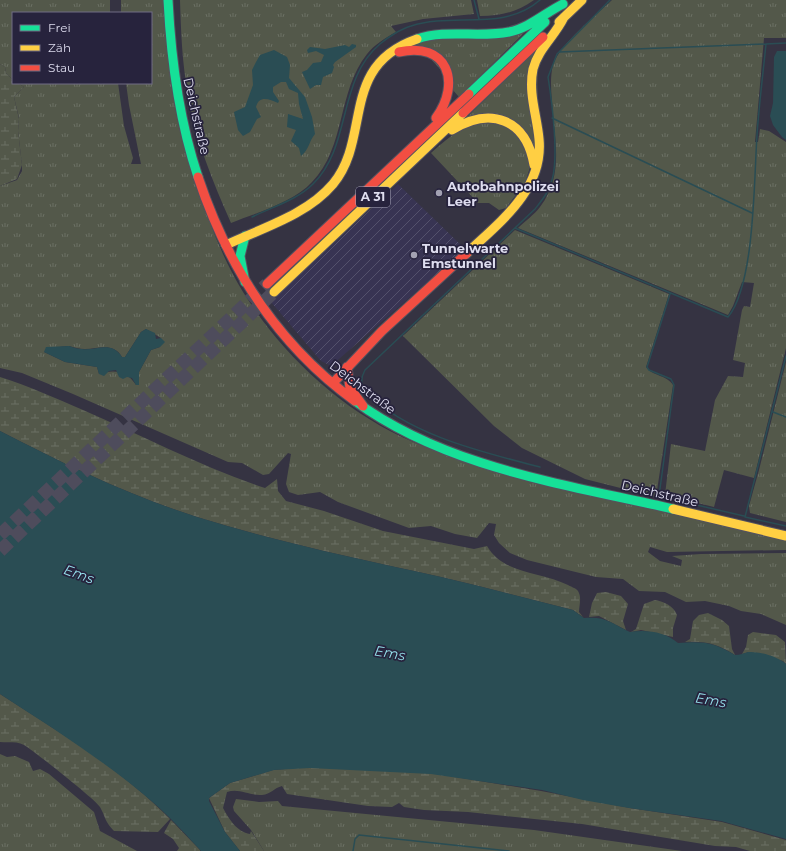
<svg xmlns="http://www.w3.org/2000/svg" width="786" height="851" font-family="Montserrat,sans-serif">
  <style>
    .industrial { fill: url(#industrial-furrows) }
    .grass { fill: url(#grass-tufts); fill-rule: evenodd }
    .wetland { fill: url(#wetland-marsh) }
    .water { fill: #2a4d54 }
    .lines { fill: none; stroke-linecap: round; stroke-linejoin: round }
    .stream { stroke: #2a4d54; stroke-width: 1.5 }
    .highway-tunnel { stroke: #4e4c5c; stroke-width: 13; stroke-dasharray: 13 6; stroke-linecap: butt }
    .fast-casing { stroke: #54525f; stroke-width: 11 }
    .slow-casing { stroke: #54525f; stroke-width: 11 }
    .jam-casing { stroke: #54525f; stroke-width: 11 }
    .fast { stroke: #16e098; stroke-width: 9 }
    .slow { stroke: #ffcf43; stroke-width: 9 }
    .jam { stroke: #f24e42; stroke-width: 9 }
    .poi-dot { fill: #a3a2b2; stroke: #27233d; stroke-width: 1.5 }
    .labels { text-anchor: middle; stroke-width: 3.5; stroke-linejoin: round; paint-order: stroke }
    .shield { fill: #27233d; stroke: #a7a5ba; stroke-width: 1 }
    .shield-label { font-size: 12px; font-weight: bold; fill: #deddef }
    .street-label { font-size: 13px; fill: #deddef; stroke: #27233d }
    .poi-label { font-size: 13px; font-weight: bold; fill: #deddef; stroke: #27233d; text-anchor: start }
    .water-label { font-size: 14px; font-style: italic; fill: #93dee9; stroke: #27233d }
  </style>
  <defs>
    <pattern id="industrial-furrows" width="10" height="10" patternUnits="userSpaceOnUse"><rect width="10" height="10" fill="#383453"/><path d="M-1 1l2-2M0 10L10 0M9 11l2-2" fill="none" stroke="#54516c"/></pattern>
    <pattern id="grass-tufts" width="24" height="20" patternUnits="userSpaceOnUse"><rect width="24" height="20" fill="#53584a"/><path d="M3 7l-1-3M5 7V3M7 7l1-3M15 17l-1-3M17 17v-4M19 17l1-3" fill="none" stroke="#6b7064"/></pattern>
    <pattern id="wetland-marsh" width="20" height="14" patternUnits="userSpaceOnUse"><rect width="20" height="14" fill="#53584a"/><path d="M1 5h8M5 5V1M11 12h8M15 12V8" fill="none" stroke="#6b7064"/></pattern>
  </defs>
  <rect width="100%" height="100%" fill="#353342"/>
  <!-- industrial -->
  <path class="industrial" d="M398 184 465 249 331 366 321 361 271 302Z"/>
  <!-- grass -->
  <path class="grass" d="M0 0H110V13H13V80L6 73 5 67 0 64Z
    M121 0H164C166 36 168 71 175 106 179 132 187 157 196 182 208 219 222 258 243 292 281 353 337 406 402 437 463 465 527 479 592 494 657 509 721 524 786 539V550L667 552 650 547 648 552 660 561 681 566 682 560 672 556 701 554 786 553V625L761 614 741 611 729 606 705 601 686 602 665 592 639 591 623 579 596 577 527 560 510 553 499 543 494 535 496 524 489 523 477 538 455 534 431 526 409 528 338 502 320 492 298 495 289 492 286 484 291 454 288 453 269 474 263 475 242 463 228 462 73 394 22 373 0 368V186L17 180 22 171V165L18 131 19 118 14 97 24 87 18 83H118L124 126 133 158 131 164H141L129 105 126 83H151V13H121ZM146 329 161 338 160 347 151 350 139 372 136 385C127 371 114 369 99 374L97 367 65 362 44 352C52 349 60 346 69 346 74 347 79 349 85 349 99 349 113 342 122 357H125L141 332Z
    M180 0H471L474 14 423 19 391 26 396 32C385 38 374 45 367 54 337 92 346 147 312 182 294 202 256 213 231 223 213 182 195 139 188 94 182 63 181 31 180 0Z
    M477 0H534C517 12 501 16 480 16Z
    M612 0H786V38H764L755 142H758L760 129 769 131 786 142V348L754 478 724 470 714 507 665 495 671 444 705 451 715 400 728 376 743 377 745 363 733 360 742 310 744 306 750 307 754 283 742 282 733 306 728 315 518 228C525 221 534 215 540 207 565 174 554 139 552 102 551 90 550 77 553 65 560 44 595 16 612 0Z
    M529 28 459 97 452 89V82L415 42Z
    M537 49 538 158 517 124 464 120Z
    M491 120 516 131 531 164 525 183 506 208 499 210 489 203H478L431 153C453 133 462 127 491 120Z
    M515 230 669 294 646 367C652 376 667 375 673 385L656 497 585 479 522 448 494 426 403 336Z
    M786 362V522L750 513 749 506 759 470Z
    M0 754 7 757 15 756 29 762 33 771 40 769 49 774 94 812 100 831 137 851H0Z
    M236 799 259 802 278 801 282 806 534 830 682 851H264L251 830 234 811 233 807Z"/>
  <!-- wetland -->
  <path class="wetland" d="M0 64 5 67 6 73 13 80V83H18L24 87 14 97 19 119 18 131 22 165 17 179 0 186Z
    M0 377C29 386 55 398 83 410 143 436 202 467 265 488L277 479 278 491 286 501 324 511 383 531 474 549 487 546C504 575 541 571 568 585 571 587 576 588 578 591 582 597 579 606 579 612L583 617 573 610C529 599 485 587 441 577 359 559 277 542 197 517 128 495 64 464 0 431Z
    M606 592 621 596 628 604 623 621 626 630 599 616 589 617 592 603 597 593Z
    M655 600C664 602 673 605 677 615L673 628V637L641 630 631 632 636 629 644 604Z
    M708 613 722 620 729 626 732 649 735 655C717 644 707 641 685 642L690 639 693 621 699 615Z
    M753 632 776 635 785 642 786 664 783 661 749 652 742 654 746 647 748 635Z
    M0 694C59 732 121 769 170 819L158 832 114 831C104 820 106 818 100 807 96 800 34 751 24 745 17 741 8 743 0 742Z
    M310 767 431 773 541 791 630 808 722 822 786 840V851H750L736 847 715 846 582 824 468 812 424 810 404 807 399 803 392 807 368 806 287 794 282 786C274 788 271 794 262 795 249 796 240 788 227 792L223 808C229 819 237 832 250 834L251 831 264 851H240L225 832 209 798 230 783 273 770Z
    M171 820 200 850V851H177L179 848 173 839 164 833Z"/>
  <!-- water -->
  <path class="water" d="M352 44 356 45V47L335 62 333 65 334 67 332 73 323 77 321 85H316L310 89 302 72 307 70 313 63 321 62 324 55 316 51 308 53 307 50 310 47 325 49 345 45 349 47Z
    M274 50 287 57 290 65 289 78 305 97 312 117 315 134C309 141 309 150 301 156L299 148 291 141 296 130 287 127 288 114 303 119 299 104 298 93 289 89 286 82H281L273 87V92L279 101 278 103C269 99 259 95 256 107L261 117 257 119 250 132 243 136 238 130 234 112 245 107 253 85 252 70 256 62 260 55Z
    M777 51H786V140L782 137 773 125 770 116 773 103 774 57Z
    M146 329 155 333 156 339 161 338 165 342 160 347 151 350 139 372V385H136L132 378 127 377 123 379 119 377 116 370 109 371 104 376 99 374 97 367 65 362 44 352 46 347C54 347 62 346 69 346 73 347 77 349 82 349 97 351 111 340 122 357H125L141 332Z
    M0 431C64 464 128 495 197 517 277 542 359 559 441 577 485 587 529 599 573 610L584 618C606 616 611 623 630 632 646 629 666 632 678 643 703 641 714 642 735 655 740 655 744 653 748 652 759 651 779 657 786 664V839L721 821 629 808 583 800 542 790 431 774 310 768 274 770 230 783 209 798V801L225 832 240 851H201C187 836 172 819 156 805 108 763 54 729 0 694Z"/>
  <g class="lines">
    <!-- stream -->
    <path class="stream" d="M474 0 479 19
      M559 52 766 44
      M552 118 752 213
      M252 217C272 207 297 200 313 184 352 146 337 80 380 44 388 37 401 29 411 26 453 12 504 32 540 0
      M515 228 728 317C755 285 754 178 757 135 759 105 763 74 766 44L786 43
      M786 356 745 517 786 526
      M773 412 786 417
      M540 467C482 452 408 435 364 391 360 383 361 377 365 370L535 209C542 200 549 192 552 180 559 157 552 102 548 77L557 54 610 0
      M659 496 674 385 671 379 649 370 647 367 670 294
      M662 497 744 516
      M353 851 355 839 359 835 509 851"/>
    <!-- highway-tunnel -->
    <path class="highway-tunnel" d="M0 535 267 284
      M0 551 274 292"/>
    <defs>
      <path id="fast" d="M168 0C171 60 179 120 198 177
        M417 39C446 29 479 38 509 32 529 28 545 13 563 4
        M469 94 545 22
        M245 236 240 256 245 282
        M355 401C446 468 565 484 673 509"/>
      <path id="slow" d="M559 22 582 0
        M452 130C491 106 526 119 534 165
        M226 245C262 228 307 215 333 184 372 137 339 66 417 39
        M467 253C500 222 544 189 539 139 537 116 528 93 533 69 538 49 555 36 564 17
        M274 292 463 113
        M673 509 786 536"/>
      <path id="jam" d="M399 52C447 41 462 82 436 118
        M463 113 543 37
        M198 177C228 267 278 345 355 401
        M267 284 469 94
        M347 367 350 388 363 406
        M333 383 382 331 467 253"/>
    </defs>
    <!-- fast casing -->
    <use href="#fast" class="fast-casing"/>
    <!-- slow casing -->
    <use href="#slow" class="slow-casing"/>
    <!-- jam casing -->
    <use href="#jam" class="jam-casing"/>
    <!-- fast -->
    <use href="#fast" class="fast"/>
    <!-- slow -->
    <use href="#slow" class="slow"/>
    <!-- jam -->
    <use href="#jam" class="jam"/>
  </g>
  <!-- markers -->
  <g class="poi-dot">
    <circle cx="439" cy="193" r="4"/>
    <circle cx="414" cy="255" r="4"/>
  </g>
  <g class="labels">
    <!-- shield labels -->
    <rect class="shield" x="356" y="187" width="34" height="20" rx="3"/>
    <g class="shield-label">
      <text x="373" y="201">A 31</text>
    </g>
    <!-- street labels -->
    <g class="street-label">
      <text transform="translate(197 116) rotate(77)" y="5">Deichstraße</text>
      <text transform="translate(363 387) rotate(37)" y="5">Deichstraße</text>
      <text transform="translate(660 493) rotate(13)" y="5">Deichstraße</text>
    </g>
    <!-- poi labels -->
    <g class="poi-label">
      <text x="447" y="191">Autobahnpolizei<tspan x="447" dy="15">Leer</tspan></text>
      <text x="422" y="253">Tunnelwarte<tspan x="422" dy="15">Emstunnel</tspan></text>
    </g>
    <!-- water labels -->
    <g class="water-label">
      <text transform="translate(79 574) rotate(20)" y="5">Ems</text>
      <text transform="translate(390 653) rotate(10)" y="5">Ems</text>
      <text transform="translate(711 700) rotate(10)" y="5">Ems</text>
    </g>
  </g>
  <!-- legend -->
  <rect x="12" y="12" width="140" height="72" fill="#27233d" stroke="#706d84"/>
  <rect x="20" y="25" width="20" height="6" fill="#16e098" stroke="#706d84"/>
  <text x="48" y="32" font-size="12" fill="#deddef">Frei</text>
  <rect x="20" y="45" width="20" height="6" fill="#ffcf43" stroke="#706d84"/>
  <text x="48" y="52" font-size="12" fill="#deddef">Zäh</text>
  <rect x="20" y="65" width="20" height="6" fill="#f24e42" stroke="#706d84"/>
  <text x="48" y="72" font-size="12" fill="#deddef">Stau</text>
</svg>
